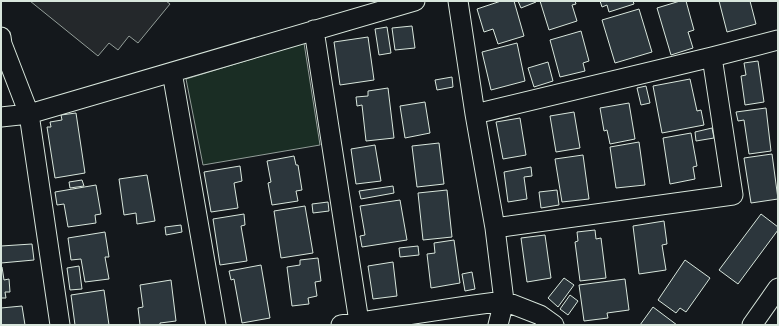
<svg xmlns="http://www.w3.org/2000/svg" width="779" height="326" font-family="'Space Grotesk',sans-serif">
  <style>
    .green { fill: #1a2d24; stroke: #939e99 }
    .parking { fill: #24282b; stroke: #939e99 }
    .building { fill: #2c363c; stroke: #d8e6dc }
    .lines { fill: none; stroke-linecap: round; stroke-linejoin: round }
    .minor-casing { stroke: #d8e6dc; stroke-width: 21 }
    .minor { stroke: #14181c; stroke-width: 19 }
  </style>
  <rect width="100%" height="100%" fill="#14181c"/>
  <!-- green -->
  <path class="green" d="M304 43 320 145 203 165 186 79Z"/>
  <!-- parking -->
  <path class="parking" d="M30 1H166L170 4 138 43 129 36 118 50 109 43 98 56Z"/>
  <!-- building -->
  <path class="building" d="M501 1H514L524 36 498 44 493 29 484 32 477 9Z
    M518 1H536V2L521 8Z
    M540 1H575L576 4 572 5 577 21 549 30Z
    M600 1H633L634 4 609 12 607 5 602 7Z
    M680 1H686L694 30 688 32 693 48 671 55 657 8Z
    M719 1H750L756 24 727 32Z
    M639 9 652 52 615 63 602 20Z
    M412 26 415 48 395 50 392 28Z
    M387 27 391 53 379 55 375 29Z
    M581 31 589 61 583 63 585 71 560 77 550 40Z
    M368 37 374 80 340 85 334 42Z
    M517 43 525 81 491 90 482 52Z
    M758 61 764 102 745 105 741 76 746 75 744 63Z
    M548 62 553 81 534 87 528 68Z
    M452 77 453 87 437 90 435 80Z
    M690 79 697 111 701 110 704 125 662 133 653 86Z
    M646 86 650 103 641 105 637 88Z
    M388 88 394 138 366 141 362 105 357 106 356 97 368 96V91Z
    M425 102 430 133 405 138 400 106Z
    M629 103 635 139 610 144 607 130 604 131 600 108Z
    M766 108 771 151 749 154 744 120 738 121 736 112Z
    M574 112 580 148 556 152 550 116Z
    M76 113 85 173 55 178 47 127H51L50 122 62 120 61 115Z
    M520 118 526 155 503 159 496 122Z
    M712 128 714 138 696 141 695 132Z
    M691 133 697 166 693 167 695 179 670 184 663 138Z
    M639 142 645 185 616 188 610 147Z
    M439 143 444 184 417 187 412 146Z
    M375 145 381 181 356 184 351 149Z
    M772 154 778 199 751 203 744 158Z
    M583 155 589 199 562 202 555 159Z
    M294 156 296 165H298L302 190 296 191 298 201 272 205 268 183 271 182 267 161Z
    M240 166 242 181 234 183 238 208 211 212 204 172Z
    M531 167 532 176 524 177 527 199 508 202 504 172Z
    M147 175 155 221 137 224 136 213 124 215 119 179Z
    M82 180 84 186 70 188 69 182Z
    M96 185 101 214 95 215 96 223 68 227 64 204 57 205 55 192Z
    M393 186 394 193 361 199 359 191Z
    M447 190 452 237 423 240 418 193Z
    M557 190 559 205 541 208 539 192Z
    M400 200 407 240 362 247 360 236 365 235 360 206Z
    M328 202 329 211 313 213 312 204Z
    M305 206 313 253 281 258 274 211Z
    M244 214 245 225 241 226 247 261 220 265 213 219Z
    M761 214 778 227V230L738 284 719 270Z
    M664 221 667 244 662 245 666 270 639 274 633 226Z
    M181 225 182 232 166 235 165 227Z
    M595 230 596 239 601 238 606 278 580 281 575 242 578 241 577 232Z
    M105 232 109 257H105L109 279 85 282 81 259 71 260 68 238Z
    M545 235 551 278 527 282 521 238Z
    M454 240 460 283 431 288 427 254 435 253 434 243Z
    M32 244 34 260 1 263V246Z
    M418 246 419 255 400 257 399 248Z
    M318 258 321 281 315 282 317 296 308 298 309 304 292 306 287 267 300 265V260Z
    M685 260 710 278 686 312 680 308 676 313 658 300Z
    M393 262 397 296 373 299 368 266Z
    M261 265 270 318 242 323 234 279 231 280 229 271Z
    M79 266 82 289 70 290 67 268Z
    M1 267H2L4 280 9 279 10 292H5L6 298H1Z
    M472 272 475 289 465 291 462 274Z
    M564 278 574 285 558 307 548 298Z
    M625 279 629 310 607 313 608 318 584 321 579 285Z
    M171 280 176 321 160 323V325H140L138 308 143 307 140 285Z
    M104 290 109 325H75L71 295Z
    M570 295 578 301 568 315 560 309Z
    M22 306 25 325H1V308Z
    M653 307 677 325H640Z"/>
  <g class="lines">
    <defs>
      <path id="minor" d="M458 1 475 114 495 228 504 301 498 325
        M314 30 359 322
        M1 37 2 44 29 114 60 325
        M172 72 216 325
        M475 114 712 57 778 40
        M1 117 29 114 415 1
        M495 228 733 195 712 57
        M341 325 467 306 504 301 540 315 554 325
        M752 325 778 288"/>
    </defs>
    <!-- minor casing -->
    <use href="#minor" class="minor-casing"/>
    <!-- minor -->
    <use href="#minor" class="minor"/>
  </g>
  <!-- border -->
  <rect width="779" height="326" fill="none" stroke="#d8e6dc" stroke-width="4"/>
</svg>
